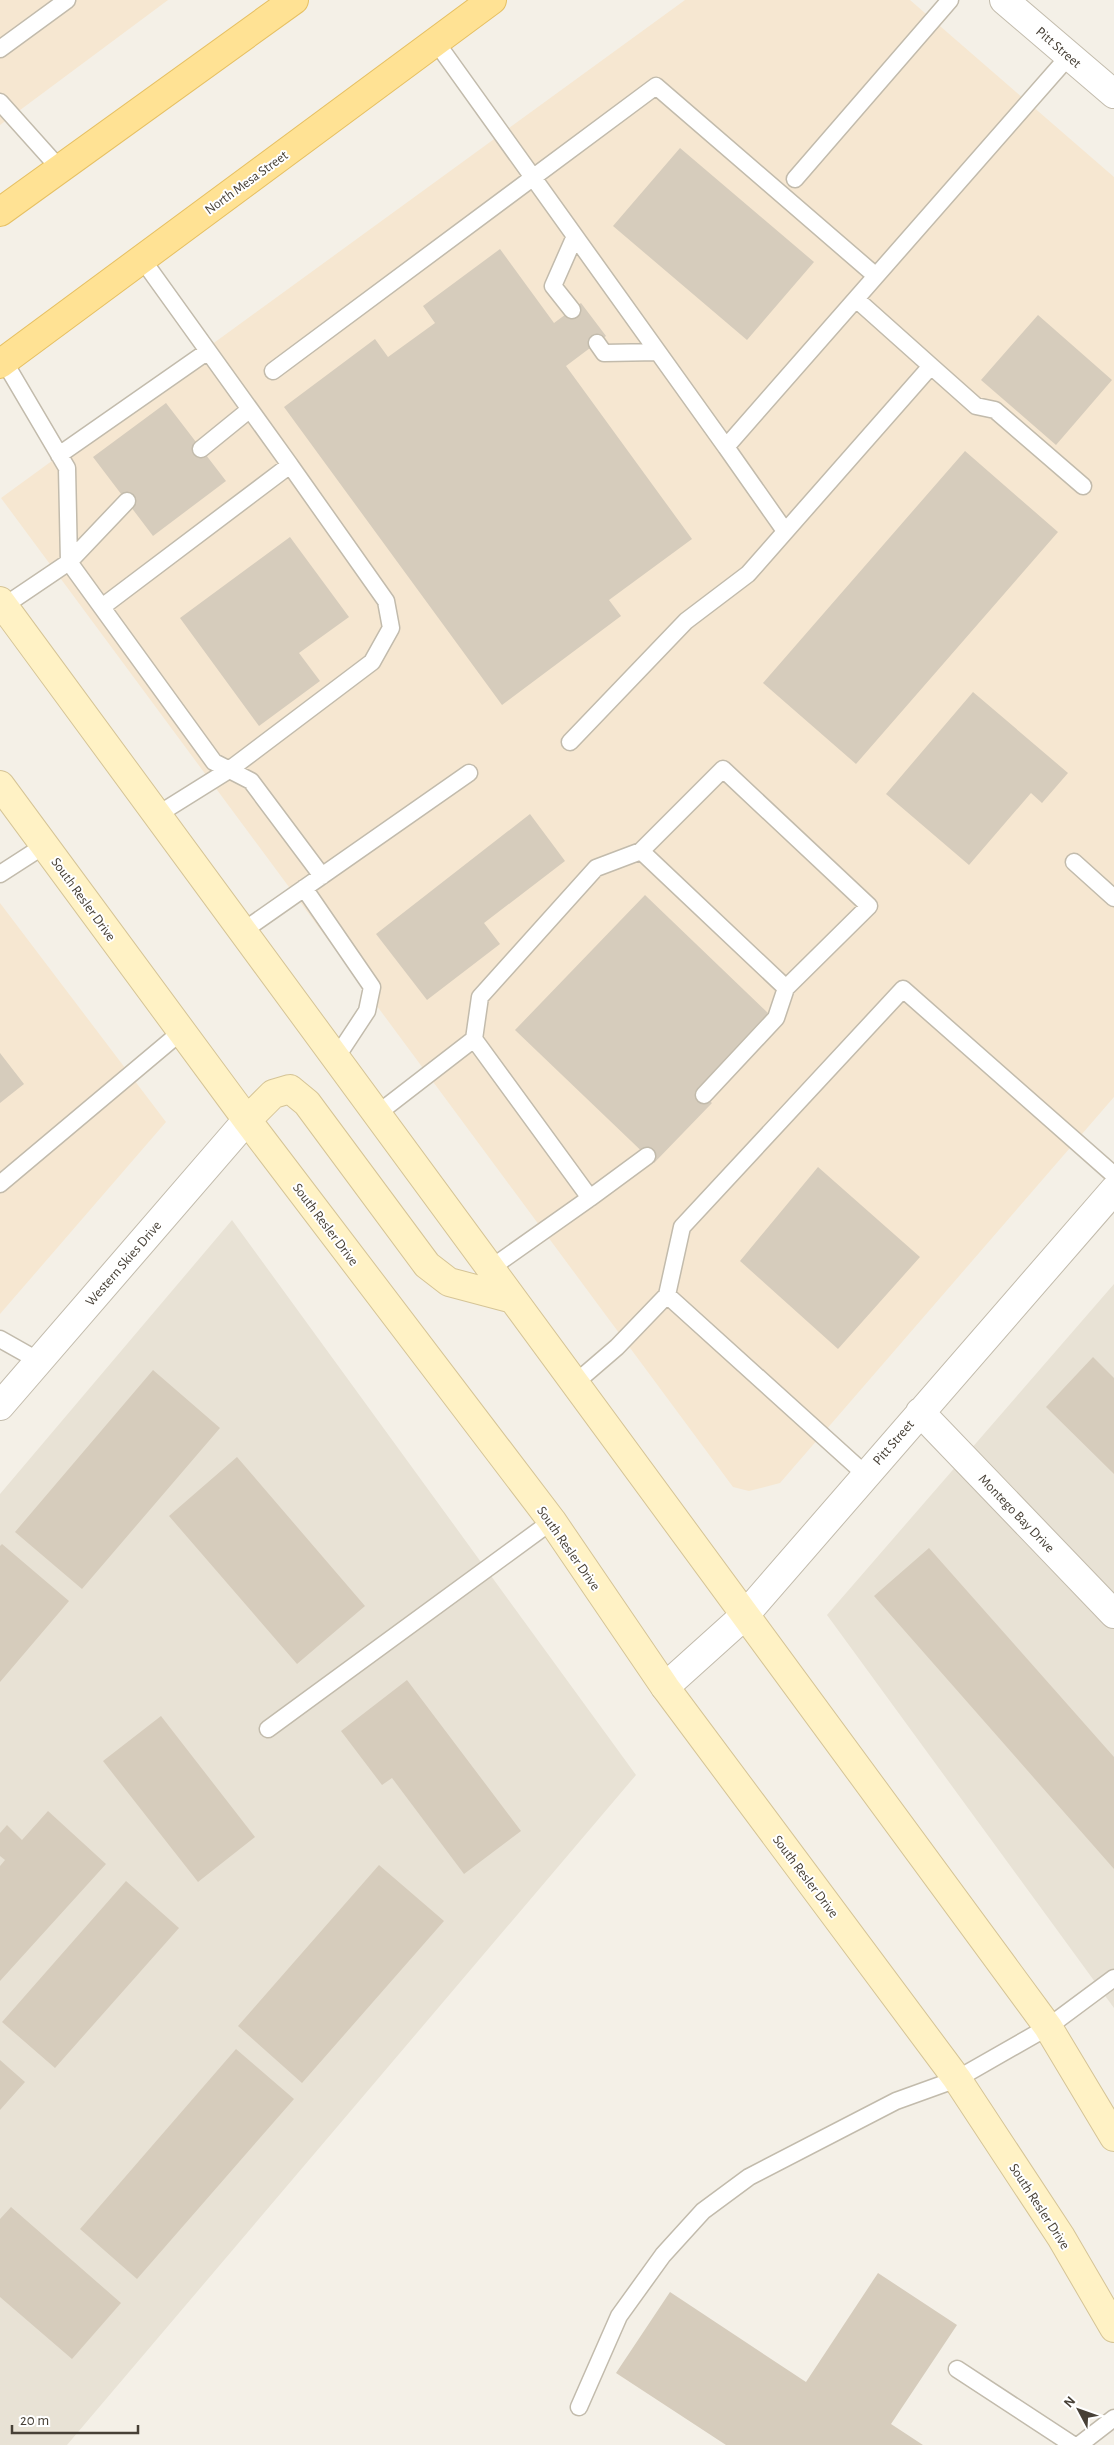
<svg xmlns="http://www.w3.org/2000/svg" width="1114" height="2445" font-family="'Alegreya Sans',sans-serif">
  <style>
    .residential { fill: #e8e2d5 }
    .commercial { fill: #f6e7d1 }
    .building { fill: #d6ccbc }
    .lines { fill: none; stroke-linecap: round; stroke-linejoin: round }
    .lane-casing { stroke: #c2bbac; stroke-width: 19 }
    .street-casing { stroke: #c2bbac; stroke-width: 30 }
    .secondary-casing { stroke: #d5c496; stroke-width: 30 }
    .primary-casing { stroke: #e6c063; stroke-width: 30 }
    .lane { stroke: #fff; stroke-width: 16 }
    .street { stroke: #fff; stroke-width: 28 }
    .secondary { stroke: #fff2c5; stroke-width: 28 }
    .primary { stroke: #ffe294; stroke-width: 28 }
    .labels { text-anchor: middle; stroke-width: 4; stroke-linejoin: round; paint-order: stroke }
    .street-label { font-size: 14px; fill: #474036; stroke: #fff }
  </style>
  <rect width="100%" height="100%" fill="#f4f0e7"/>
  <!-- residential -->
  <path class="residential" d="M232 1220 636 1775 67 2445H0V1494Z
    M1114 1284V2008L827 1615Z"/>
  <!-- commercial -->
  <path class="commercial" d="M0 0H168L0 125Z
    M685 0H910L1114 177V1097L780 1483 749 1491 733 1487 1 498Z
    M0 903 166 1122 0 1314Z"/>
  <!-- building -->
  <path class="building" d="M680 148 814 262 747 340 613 226Z
    M500 249 554 323 581 303 606 336 566 366 692 539 609 600 621 616 502 705 284 407 375 339 388 357 435 323 423 306Z
    M1038 315 1112 380 1056 445 981 380Z
    M166 403 226 481 153 536 93 457Z
    M965 451 1058 532 856 764 763 683Z
    M290 537 349 617 299 653 320 681 259 726 180 618Z
    M973 692 1068 773 1042 803 1031 793 969 865 886 794Z
    M530 814 565 861 484 923 500 944 427 1000 376 934Z
    M645 895 770 1015 698 1090 712 1103 654 1163 515 1030Z
    M0 1053 24 1084 0 1103Z
    M818 1167 920 1257 838 1349 740 1261Z
    M1093 1357 1114 1378V1474L1046 1407Z
    M153 1370 220 1428 82 1589 15 1532Z
    M237 1457 365 1606 297 1664 169 1516Z
    M2 1544 69 1601 0 1682V1546Z
    M929 1548 1114 1757V1869L874 1596Z
    M407 1680 521 1831 464 1874 392 1778 382 1785 341 1731Z
    M161 1716 255 1837 198 1882 103 1761Z
    M48 1811 106 1864 0 1981V1866L5 1860 0 1856V1833L7 1825 22 1840Z
    M379 1865 444 1921 302 2083 238 2026Z
    M126 1881 179 1928 55 2068 2 2022Z
    M236 2049 294 2099 137 2279 80 2229Z
    M0 2060 25 2082 0 2110Z
    M11 2207 121 2303 72 2359 0 2297V2219Z
    M878 2273 957 2325 891 2424 923 2445H726L616 2373 670 2292 806 2382Z"/>
  <g class="lines">
    <defs>
      <path id="lane" d="M436 42 726 447 1069 56
        M0 49 67 0
        M0 102 60 169
        M795 179 950 0
        M142 259 290 465
        M572 310 553 286 575 236
        M597 343 604 353 658 352
        M4 361 67 468 69 562 214 762 251 781 322 876
        M931 366 976 406 995 410 1083 486
        M273 371 656 86 876 276
        M726 447 785 531
        M201 449 249 410
        M59 455 208 351
        M4 606 69 562 127 501
        M102 607 290 465 386 601 391 628 372 662 229 770 157 815
        M570 742 686 621 748 574 931 366 856 299
        M641 851 786 988
        M1074 862 1114 898
        M0 874 45 845
        M304 888 372 987 367 1011 336 1058
        M243 931 469 773
        M377 1114 474 1039
        M0 1184 182 1031
        M590 1198 647 1156
        M491 1268 590 1198 474 1039 480 997 596 868 641 851 723 769 869 906 786 988 776 1018 704 1095
        M0 1339 39 1361
        M574 1384 617 1347 667 1295
        M865 1474 667 1295 682 1227 903 989 1114 1175
        M268 1729 552 1521
        M957 2369 1073 2445
        M579 2407 619 2316 663 2255 703 2211 749 2177 896 2101 957 2079 1048 2027 1114 1978
        M1079 2445 1114 2418"/>
      <path id="street" d="M1004 0 1114 94
        M0 1406 247 1120
        M920 1412 1114 1614
        M665 1687 745 1615 1114 1190"/>
      <path id="secondary" d="M0 601 1048 2027 1114 2137
        M0 785 247 1120 552 1521 665 1687 957 2079 1061 2237 1114 2328
        M247 1120 273 1094 290 1089 307 1103 427 1265 449 1282 513 1299"/>
      <path id="primary" d="M0 212 294 0
        M0 364 492 0"/>
    </defs>
    <!-- lane casing -->
    <use href="#lane" class="lane-casing"/>
    <!-- street casing -->
    <use href="#street" class="street-casing"/>
    <!-- secondary casing -->
    <use href="#secondary" class="secondary-casing"/>
    <!-- primary casing -->
    <use href="#primary" class="primary-casing"/>
    <!-- lane -->
    <use href="#lane" class="lane"/>
    <!-- street -->
    <use href="#street" class="street"/>
    <!-- secondary -->
    <use href="#secondary" class="secondary"/>
    <!-- primary -->
    <use href="#primary" class="primary"/>
  </g>
  <g class="labels">
    <!-- street labels -->
    <g class="street-label">
      <text transform="translate(1059 47) rotate(41)" y="5">Pitt Street</text>
      <text transform="translate(246 182) rotate(-36)" y="5">North Mesa Street</text>
      <text transform="translate(84 899) rotate(54)" y="5">South Resler Drive</text>
      <text transform="translate(326 1224) rotate(53)" y="5">South Resler Drive</text>
      <text transform="translate(123 1263) rotate(-49)" y="5">Western Skies Drive</text>
      <text transform="translate(893 1442) rotate(-49)" y="5">Pitt Street</text>
      <text transform="translate(1017 1513) rotate(46)" y="5">Montego Bay Drive</text>
      <text transform="translate(569 1548) rotate(55)" y="5">South Resler Drive</text>
      <text transform="translate(806 1876) rotate(53)" y="5">South Resler Drive</text>
      <text transform="translate(1040 2206) rotate(57)" y="5">South Resler Drive</text>
    </g>
  </g>
  <!-- north arrow -->
  <g transform="translate(1079 2410) rotate(311)" stroke="#ffffff" stroke-width="4" paint-order="stroke">
  <path d="M0-4L9 19L0 12L-9 19Z" fill="#474036"/>
  <text y="-8" font-size="14" font-weight="bold" text-anchor="middle" fill="#474036">N</text>
  </g>
  <!-- scale -->
  <path d="M12 2425v8h126v-8" fill="none" stroke="#474036" stroke-width="2.5"/>
  <text x="20" y="2425" font-size="15" fill="#474036" stroke="#ffffff" stroke-width="4" paint-order="stroke">20 m</text>
</svg>
